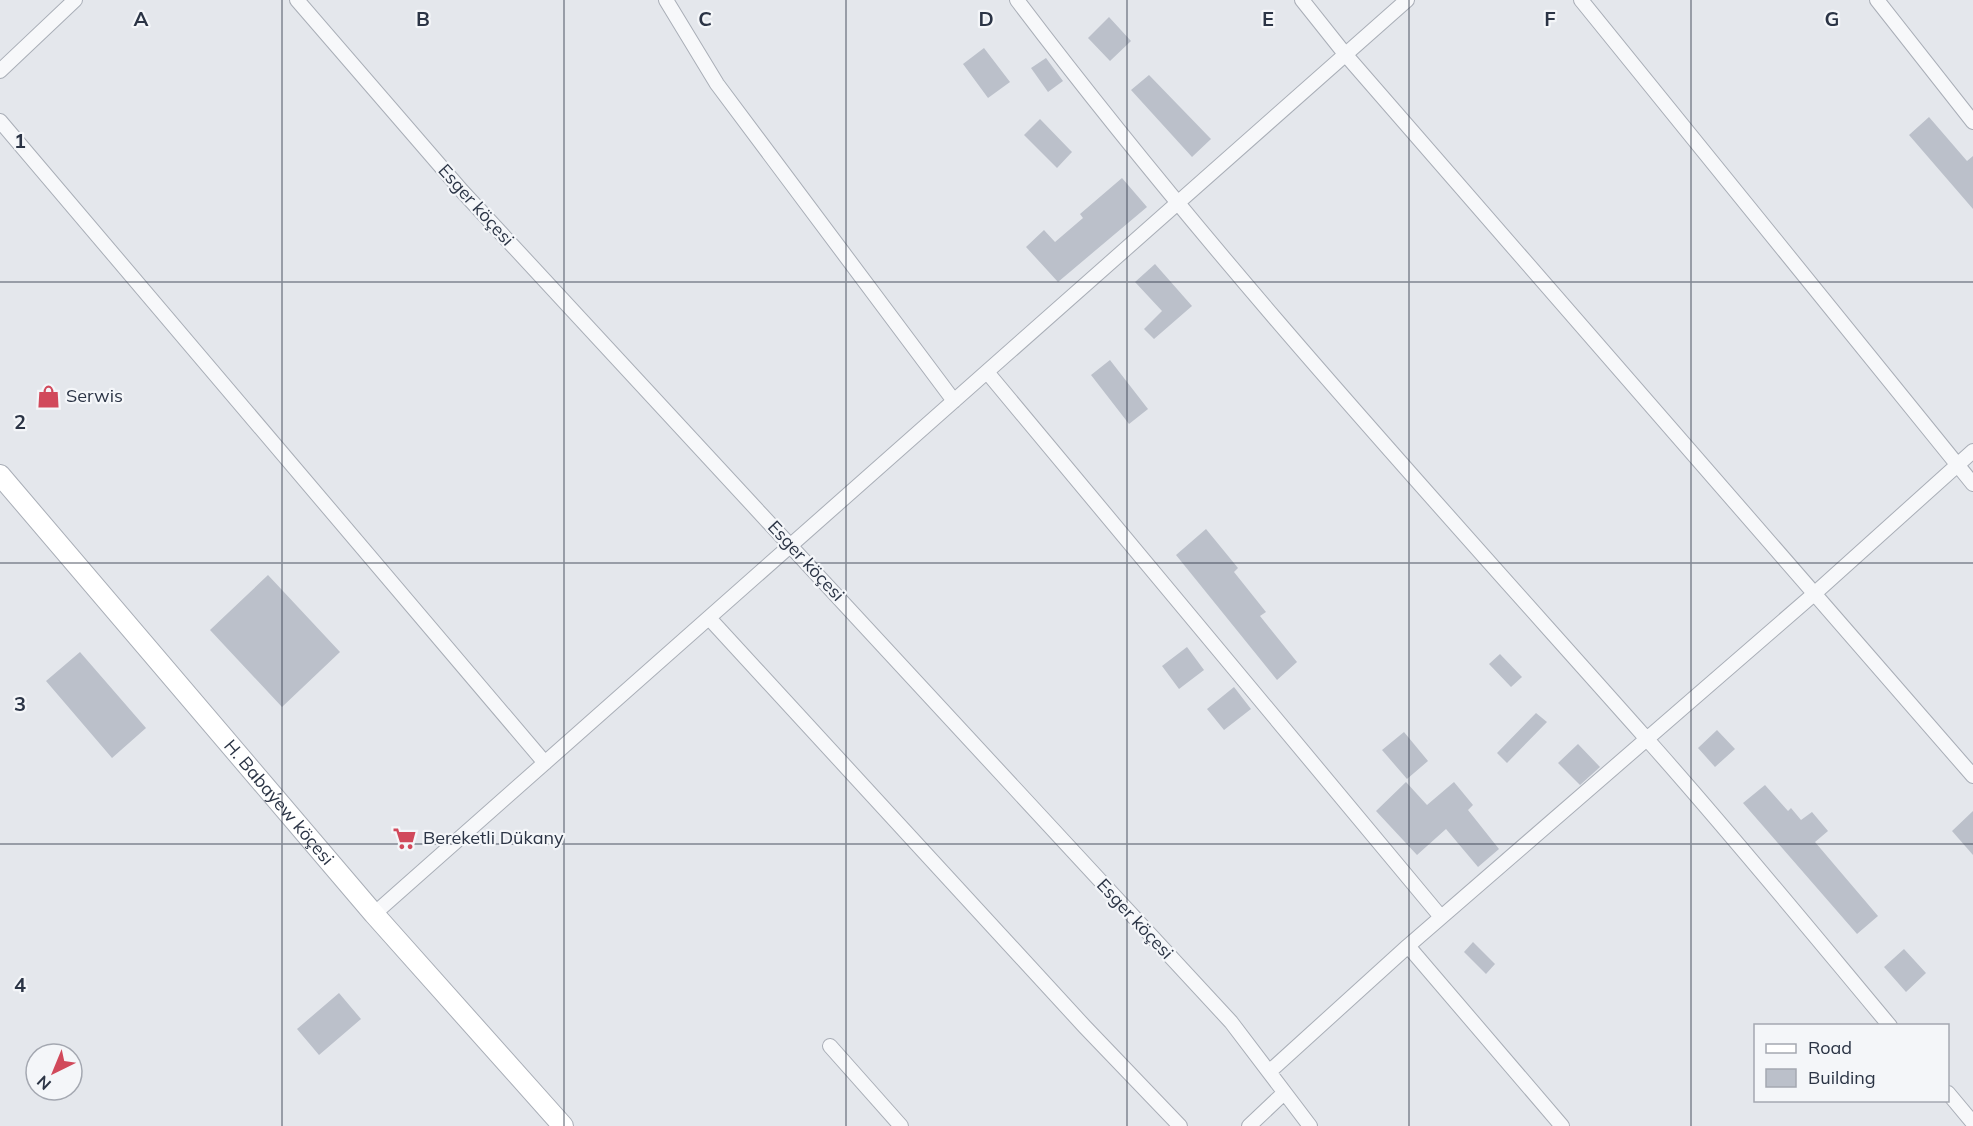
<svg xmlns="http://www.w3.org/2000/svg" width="1973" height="1126" font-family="Mulish,sans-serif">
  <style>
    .building { fill: #bbc0ca }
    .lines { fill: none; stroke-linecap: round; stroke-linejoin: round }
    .street-casing { stroke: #a9aeb7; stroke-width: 16 }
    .secondary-casing { stroke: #a9aeb7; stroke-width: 22 }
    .street { stroke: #f7f8fa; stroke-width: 14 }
    .secondary { stroke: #fff; stroke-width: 20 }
    .grid { fill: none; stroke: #2b3445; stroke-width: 1.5; stroke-opacity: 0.55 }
    .labels { text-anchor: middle; stroke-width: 4.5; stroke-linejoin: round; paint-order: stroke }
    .street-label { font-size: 18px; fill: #2b3445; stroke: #f4f6f9 }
    .poi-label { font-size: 18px; fill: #2b3445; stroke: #f4f6f9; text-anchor: start }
    .grid-label { font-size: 20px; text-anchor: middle; font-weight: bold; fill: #2b3445; stroke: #f4f6f9; stroke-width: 4.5; stroke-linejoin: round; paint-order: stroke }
  </style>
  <rect width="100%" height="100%" fill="#e4e7ec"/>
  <!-- building -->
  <path class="building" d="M1109 17 1131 41 1110 61 1088 38Z
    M984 48 1010 82 988 98 963 64Z
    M1046 58 1063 81 1048 92 1031 68Z
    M1149 75 1211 139 1192 157 1131 90Z
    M1929 117 1967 161 1973 156V209L1909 135Z
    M1040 119 1072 152 1057 168 1024 135Z
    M1122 178 1147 207 1058 282 1026 247 1044 230 1055 242 1083 218 1080 214Z
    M1155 264 1192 306 1154 339 1144 329 1162 311 1135 282Z
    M1110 360 1148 409 1129 424 1091 375Z
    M1206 529 1238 568 1234 572 1266 612 1260 616 1297 662 1277 680 1176 555Z
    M268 575 340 652 282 707 210 630Z
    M1187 647 1204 670 1179 689 1162 666Z
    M80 652 146 728 112 758 46 681Z
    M1500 654 1522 677 1511 687 1489 664Z
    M1234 687 1251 709 1224 730 1207 709Z
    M1536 713 1547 722 1507 763 1497 753Z
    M1717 730 1735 749 1715 767 1698 748Z
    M1404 732 1428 761 1407 779 1382 750Z
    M1578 744 1600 767 1580 785 1558 763Z
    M1406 782 1427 805 1454 782 1473 805 1468 810 1499 849 1478 867 1446 829 1417 855 1376 811Z
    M1765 785 1788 811 1791 808 1801 820 1812 812 1828 831 1815 842 1878 916 1857 934 1743 803Z
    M1973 811V855L1952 831Z
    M1473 942 1495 964 1486 974 1464 952Z
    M1904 949 1926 973 1906 992 1884 967Z
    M339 993 361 1019 319 1055 297 1029Z"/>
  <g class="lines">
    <defs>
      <path id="street" d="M297 0 462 191 1231 1022 1310 1126
        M666 0 717 84 954 401
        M1017 0C1212 258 1430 495 1645 737 1729 831 1809 929 1890 1026
        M1302 0 1345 54 1973 776
        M1581 0 1973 484
        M1877 0 1973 122
        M0 71 75 0
        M0 121 545 763
        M987 372 1441 917
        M709 618 1085 1027 1180 1126
        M374 914 1407 0
        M1408 946 1562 1126
        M830 1046 901 1126
        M1269 1072 1408 946 1814 594 1973 451
        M1948 1093 1973 1123
        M1249 1126 1284 1093"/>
      <g id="secondary">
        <path id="s1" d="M0 475 374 914 563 1126"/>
      </g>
    </defs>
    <!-- street casing -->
    <use href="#street" class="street-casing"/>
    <!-- secondary casing -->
    <use href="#secondary" class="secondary-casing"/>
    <!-- street -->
    <use href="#street" class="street"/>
    <!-- secondary -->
    <use href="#secondary" class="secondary"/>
  </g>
  <!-- grid -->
  <path class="grid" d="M282 0V1126M564 0V1126M846 0V1126M1127 0V1126M1409 0V1126M1691 0V1126M0 282H1973M0 563H1973M0 844H1973"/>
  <!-- icons -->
  <defs>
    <symbol id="shop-bare" viewBox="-9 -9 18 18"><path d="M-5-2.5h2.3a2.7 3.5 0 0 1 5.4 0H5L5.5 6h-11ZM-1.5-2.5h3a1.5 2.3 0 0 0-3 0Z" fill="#d1495b" stroke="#f4f6f9" stroke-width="2.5" paint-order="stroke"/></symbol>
    <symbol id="supermarket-bare" viewBox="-9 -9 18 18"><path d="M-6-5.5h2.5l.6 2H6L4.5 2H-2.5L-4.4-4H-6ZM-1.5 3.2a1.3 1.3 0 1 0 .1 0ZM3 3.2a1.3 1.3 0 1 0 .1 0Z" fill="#d1495b" stroke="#f4f6f9" stroke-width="2.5" paint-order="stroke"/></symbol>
  </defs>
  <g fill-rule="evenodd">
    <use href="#shop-bare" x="32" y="380" width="33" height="33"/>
    <use href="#supermarket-bare" x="388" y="822" width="33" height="33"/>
  </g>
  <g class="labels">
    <!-- street labels -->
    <g class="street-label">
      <text transform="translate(476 205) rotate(48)" y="6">Esger köçesi</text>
      <text transform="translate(806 561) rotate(47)" y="6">Esger köçesi</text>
      <text dy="6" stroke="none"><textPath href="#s1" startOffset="430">H. Babaýew köçesi</textPath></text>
      <text transform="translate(1135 919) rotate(47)" y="6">Esger köçesi</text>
    </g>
    <!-- poi labels -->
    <g class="poi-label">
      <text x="66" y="402">Serwis</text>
      <text x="423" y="844">Bereketli Dükany</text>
    </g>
  </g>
  <g class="grid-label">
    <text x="141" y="26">A</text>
    <text x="423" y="26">B</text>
    <text x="705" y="26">C</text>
    <text x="986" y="26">D</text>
    <text x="1268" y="26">E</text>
    <text x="1550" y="26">F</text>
    <text x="1832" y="26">G</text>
    <text x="20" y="148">1</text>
    <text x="20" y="429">2</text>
    <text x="20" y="711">3</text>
    <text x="20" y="992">4</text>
  </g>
  <!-- legend -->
  <rect x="1754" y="1024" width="195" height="78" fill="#f4f6f9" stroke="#a4a8b1" stroke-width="1.5"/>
  <rect x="1766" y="1044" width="30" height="9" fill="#ffffff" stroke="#a4a8b1" stroke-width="1.5"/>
  <text x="1808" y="1054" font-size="18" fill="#2b3445">Road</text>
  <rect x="1766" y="1069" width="30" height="18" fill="#bbc0ca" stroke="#a4a8b1" stroke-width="1.5"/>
  <text x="1808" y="1084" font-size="18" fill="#2b3445">Building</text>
  <!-- north arrow -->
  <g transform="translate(54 1072) rotate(223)"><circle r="28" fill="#f4f6f9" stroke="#a4a8b1" stroke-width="1.5"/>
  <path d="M0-4.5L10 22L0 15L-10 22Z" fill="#d1495b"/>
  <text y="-9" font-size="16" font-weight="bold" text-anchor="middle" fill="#2b3445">N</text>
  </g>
</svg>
